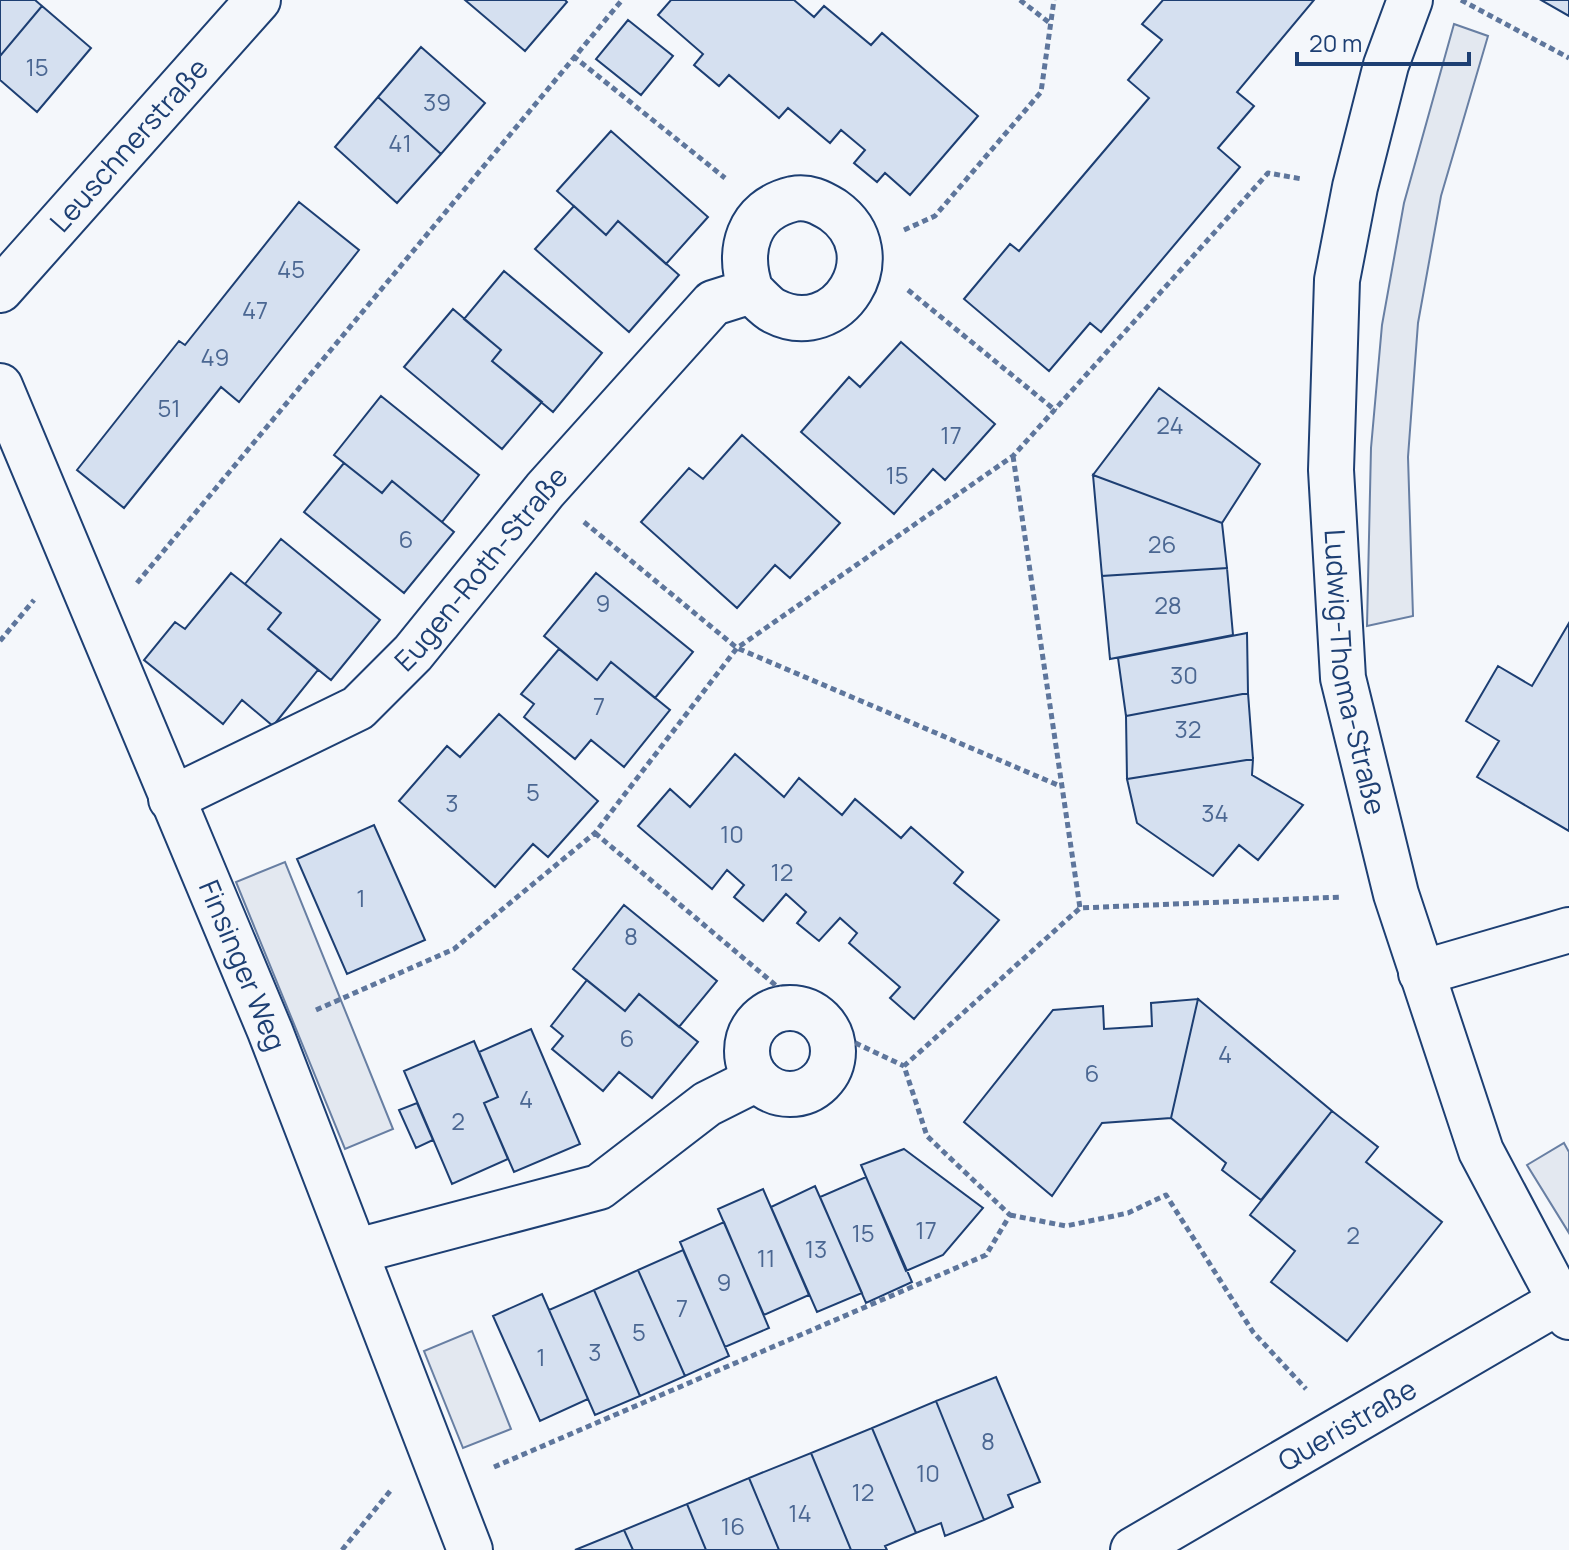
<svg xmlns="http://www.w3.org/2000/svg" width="1569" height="1550" font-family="Manrope,sans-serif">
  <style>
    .parking { fill: #e3e8f0; stroke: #687fa3; stroke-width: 2 }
    .building { fill: #d5e0f0; stroke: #1d3f73; stroke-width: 2 }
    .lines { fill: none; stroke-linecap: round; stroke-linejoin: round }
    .street-casing { stroke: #1d3f73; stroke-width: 48 }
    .path { stroke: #5e769c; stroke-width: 5; stroke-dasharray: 6 4; stroke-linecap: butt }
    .street { stroke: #f4f7fb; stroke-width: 44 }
    .labels { text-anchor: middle; stroke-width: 6; stroke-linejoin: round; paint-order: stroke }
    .number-label { font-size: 24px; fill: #4b6792 }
    .street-label { font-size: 28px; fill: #1d3f73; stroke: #f4f7fb }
  </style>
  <rect width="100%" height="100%" fill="#f4f7fb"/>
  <!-- parking -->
  <path class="parking" d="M1454 24 1488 36 1441 196 1418 323 1408 457 1413 616 1367 626 1371 448 1382 325 1404 203Z
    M285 862 393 1129 345 1149 236 882Z
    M1564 1143 1569 1152V1233L1527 1165Z
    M472 1331 511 1429 463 1448 424 1351Z"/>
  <!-- building -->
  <path class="building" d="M0 0H35L42 6 0 56Z
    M465 0H565L567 2 525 51Z
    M671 0H794L814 17 824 6 871 45 882 33 978 116 910 195 885 173 877 182 854 163 865 150 841 130 830 143 788 108 779 118 729 75 719 86 694 65 703 54 658 15Z
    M1163 0H1314L1237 92 1254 106 1218 148 1240 167 1101 332 1090 323 1049 371 964 299 1010 244 1019 251 1149 98 1128 80 1162 40 1142 24Z
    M1541 0H1569V16Z
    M42 6 91 48 37 112 0 80V56Z
    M628 20 673 56 641 95 596 59Z
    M421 47 485 103 441 154 378 97Z
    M378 97 441 154 397 203 335 147Z
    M611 131 708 217 666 264 618 221 606 235 557 191Z
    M299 202 359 250 239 402 221 387 124 508 77 470 179 341 185 345Z
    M574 206 606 235 618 221 679 275 629 332 535 249Z
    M504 271 602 353 553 412 492 361 501 350 464 319Z
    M453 309 501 350 492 361 542 402 502 449 404 367Z
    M901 342 995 424 945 480 933 469 894 514 801 432 849 377 860 387Z
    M1159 388 1260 464 1222 523 1093 475Z
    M381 396 479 475 442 522 392 481 382 493 334 455Z
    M742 435 840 523 790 578 775 565 737 608 641 522 689 468 703 479Z
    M344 463 382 493 392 481 454 532 404 593 304 512Z
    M1093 475 1222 523 1227 568 1102 576Z
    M281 539 380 620 331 680 268 629 281 613 245 584Z
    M1227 568 1233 635 1110 659 1102 576Z
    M231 573 281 613 268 629 318 670 273 726 242 700 223 724 144 660 175 622 185 629Z
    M596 573 693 652 655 698 611 662 597 680 544 636Z
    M1569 623V831L1477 777 1499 741 1466 721 1498 666 1532 686Z
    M1247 633 1248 693 1126 716 1118 658Z
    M559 649 597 680 611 662 670 710 624 767 591 740 575 759 524 717 534 704 521 694Z
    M1248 693 1253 759 1127 779 1126 716Z
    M499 714 598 801 548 857 533 844 495 887 399 801 447 746 460 757Z
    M735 754 784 797 799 778 842 815 855 799 901 838 911 827 963 872 954 883 999 920 914 1019 890 998 900 987 849 943 857 933 840 918 819 941 797 923 806 912 786 894 763 921 734 897 744 885 727 870 712 889 638 826 670 789 690 807Z
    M1253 759 1252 775 1303 805 1258 860 1239 845 1213 876 1137 823 1127 779Z
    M374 825 425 940 347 974 297 859Z
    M624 905 717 981 679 1027 639 994 625 1011 573 969Z
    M587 980 625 1011 639 994 698 1042 652 1098 619 1072 603 1091 552 1049 563 1036 551 1026Z
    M1198 999 1332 1111 1261 1200 1222 1170 1226 1163 1171 1118Z
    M1198 999 1171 1118 1102 1123 1052 1196 964 1122 1053 1010 1103 1006 1104 1029 1152 1026 1151 1003Z
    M531 1029 580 1144 514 1172 484 1103 498 1097 479 1052Z
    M474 1041 498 1097 484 1103 508 1159 452 1184 404 1071Z
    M417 1103 433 1140 416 1148 399 1110Z
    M1332 1111 1378 1147 1366 1162 1442 1222 1347 1341 1271 1282 1295 1251 1250 1215Z
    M904 1149 983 1208 943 1255 906 1271 861 1165Z
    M866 1177 912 1282 866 1303 820 1197Z
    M815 1186 862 1293 817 1312 771 1207Z
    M763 1189 809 1295 764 1315 718 1209Z
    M724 1222 769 1328 725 1347 680 1242Z
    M683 1250 729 1356 685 1376 638 1270Z
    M638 1270 685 1376 640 1396 594 1290Z
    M594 1290 640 1396 595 1415 549 1310Z
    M542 1294 588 1399 540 1421 493 1316Z
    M996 1377 1040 1482 1008 1495 1013 1507 984 1520 936 1401Z
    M936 1401 984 1520 945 1536 941 1523 916 1533 872 1428Z
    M872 1428 916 1533 885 1546 887 1550H851L811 1453Z
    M811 1453 851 1550H779L749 1478Z
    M749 1478 779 1550H706L687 1504Z
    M687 1504 706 1550H633L624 1530Z
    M624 1530 633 1550H575Z"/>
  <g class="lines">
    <defs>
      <g id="street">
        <path id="s1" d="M1410 0 1386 65 1355 187 1337 280 1331 470 1343 678 1396 894 1481 1151 1569 1317"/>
        <path id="s2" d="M0 290 258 0"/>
        <path id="s3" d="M0 386 270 1031 470 1550"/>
        <path id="s4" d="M171 799 358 708 413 653 545 490 713 303 751 291C758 297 766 307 774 311 838 344 895 254 833 210 820 202 808 196 793 199 747 210 737 251 751 291"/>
        <path d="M1421 973 1569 930"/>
        <circle cx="790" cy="1051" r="43"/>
        <path d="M357 1251 599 1187 707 1104 757 1079"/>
        <path id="s5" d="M1133 1550 1560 1301"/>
      </g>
    </defs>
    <!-- street casing -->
    <use href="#street" class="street-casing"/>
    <!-- path -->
    <path class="path" d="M1020 0 1051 24
      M1461 0 1569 58
      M573 56 725 178
      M904 230 935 216 1041 92 1054 0
      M908 290 1056 411
      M1013 456 1080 908 1342 897
      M584 522 737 648 1060 786
      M137 583 622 0
      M0 641 34 600
      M595 833 805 1010
      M316 1010 454 949 595 833 737 648 1013 456 1268 173 1302 179
      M828 1030 904 1066
      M1010 1215 1066 1226 1128 1213 1166 1195 1253 1332 1306 1389
      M494 1467 986 1255 1010 1215 927 1136 904 1066 1080 908
      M342 1550 391 1490"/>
    <!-- street -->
    <use href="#street" class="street"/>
  </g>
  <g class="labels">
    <!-- number labels -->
    <g class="number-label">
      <text x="37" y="76">15</text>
      <text x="437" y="111">39</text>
      <text x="400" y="152">41</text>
      <text x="291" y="278">45</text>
      <text x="255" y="319">47</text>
      <text x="215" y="366">49</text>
      <text x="169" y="417">51</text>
      <text x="1170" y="434">24</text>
      <text x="951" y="444">17</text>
      <text x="897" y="484">15</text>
      <text x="406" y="548">6</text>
      <text x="1162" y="553">26</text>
      <text x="603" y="612">9</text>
      <text x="1168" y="614">28</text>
      <text x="1184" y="684">30</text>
      <text x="599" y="715">7</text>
      <text x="1188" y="738">32</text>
      <text x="533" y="801">5</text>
      <text x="452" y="812">3</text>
      <text x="1215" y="822">34</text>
      <text x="732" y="843">10</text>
      <text x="782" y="881">12</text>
      <text x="361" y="907">1</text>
      <text x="631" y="945">8</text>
      <text x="627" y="1047">6</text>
      <text x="1225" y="1063">4</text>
      <text x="1092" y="1082">6</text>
      <text x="526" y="1108">4</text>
      <text x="458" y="1130">2</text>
      <text x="926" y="1239">17</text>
      <text x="863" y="1242">15</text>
      <text x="1353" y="1244">2</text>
      <text x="816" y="1258">13</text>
      <text x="766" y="1267">11</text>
      <text x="724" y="1291">9</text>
      <text x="682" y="1317">7</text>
      <text x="639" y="1341">5</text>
      <text x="595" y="1361">3</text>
      <text x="541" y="1366">1</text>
      <text x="988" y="1450">8</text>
      <text x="928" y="1482">10</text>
      <text x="863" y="1501">12</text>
      <text x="800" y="1522">14</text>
      <text x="733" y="1535">16</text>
    </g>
    <!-- street labels -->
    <g class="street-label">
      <text dy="10" stroke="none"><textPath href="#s2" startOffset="194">Leuschnerstraße</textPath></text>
      <text dy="10" stroke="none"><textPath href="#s4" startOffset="394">Eugen-Roth-Straße</textPath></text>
      <text dy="10" stroke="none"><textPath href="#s1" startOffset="684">Ludwig-Thoma-Straße</textPath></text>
      <text dy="10" stroke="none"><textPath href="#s3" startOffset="628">Finsinger Weg</textPath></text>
      <text dy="10" stroke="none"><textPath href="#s5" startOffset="248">Queristraße</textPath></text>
    </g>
  </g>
  <!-- scale -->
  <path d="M1297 52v12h172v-12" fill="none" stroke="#1d3f73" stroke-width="4"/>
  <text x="1309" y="52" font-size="24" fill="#1d3f73" stroke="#f4f7fb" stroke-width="6" paint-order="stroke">20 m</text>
</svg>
